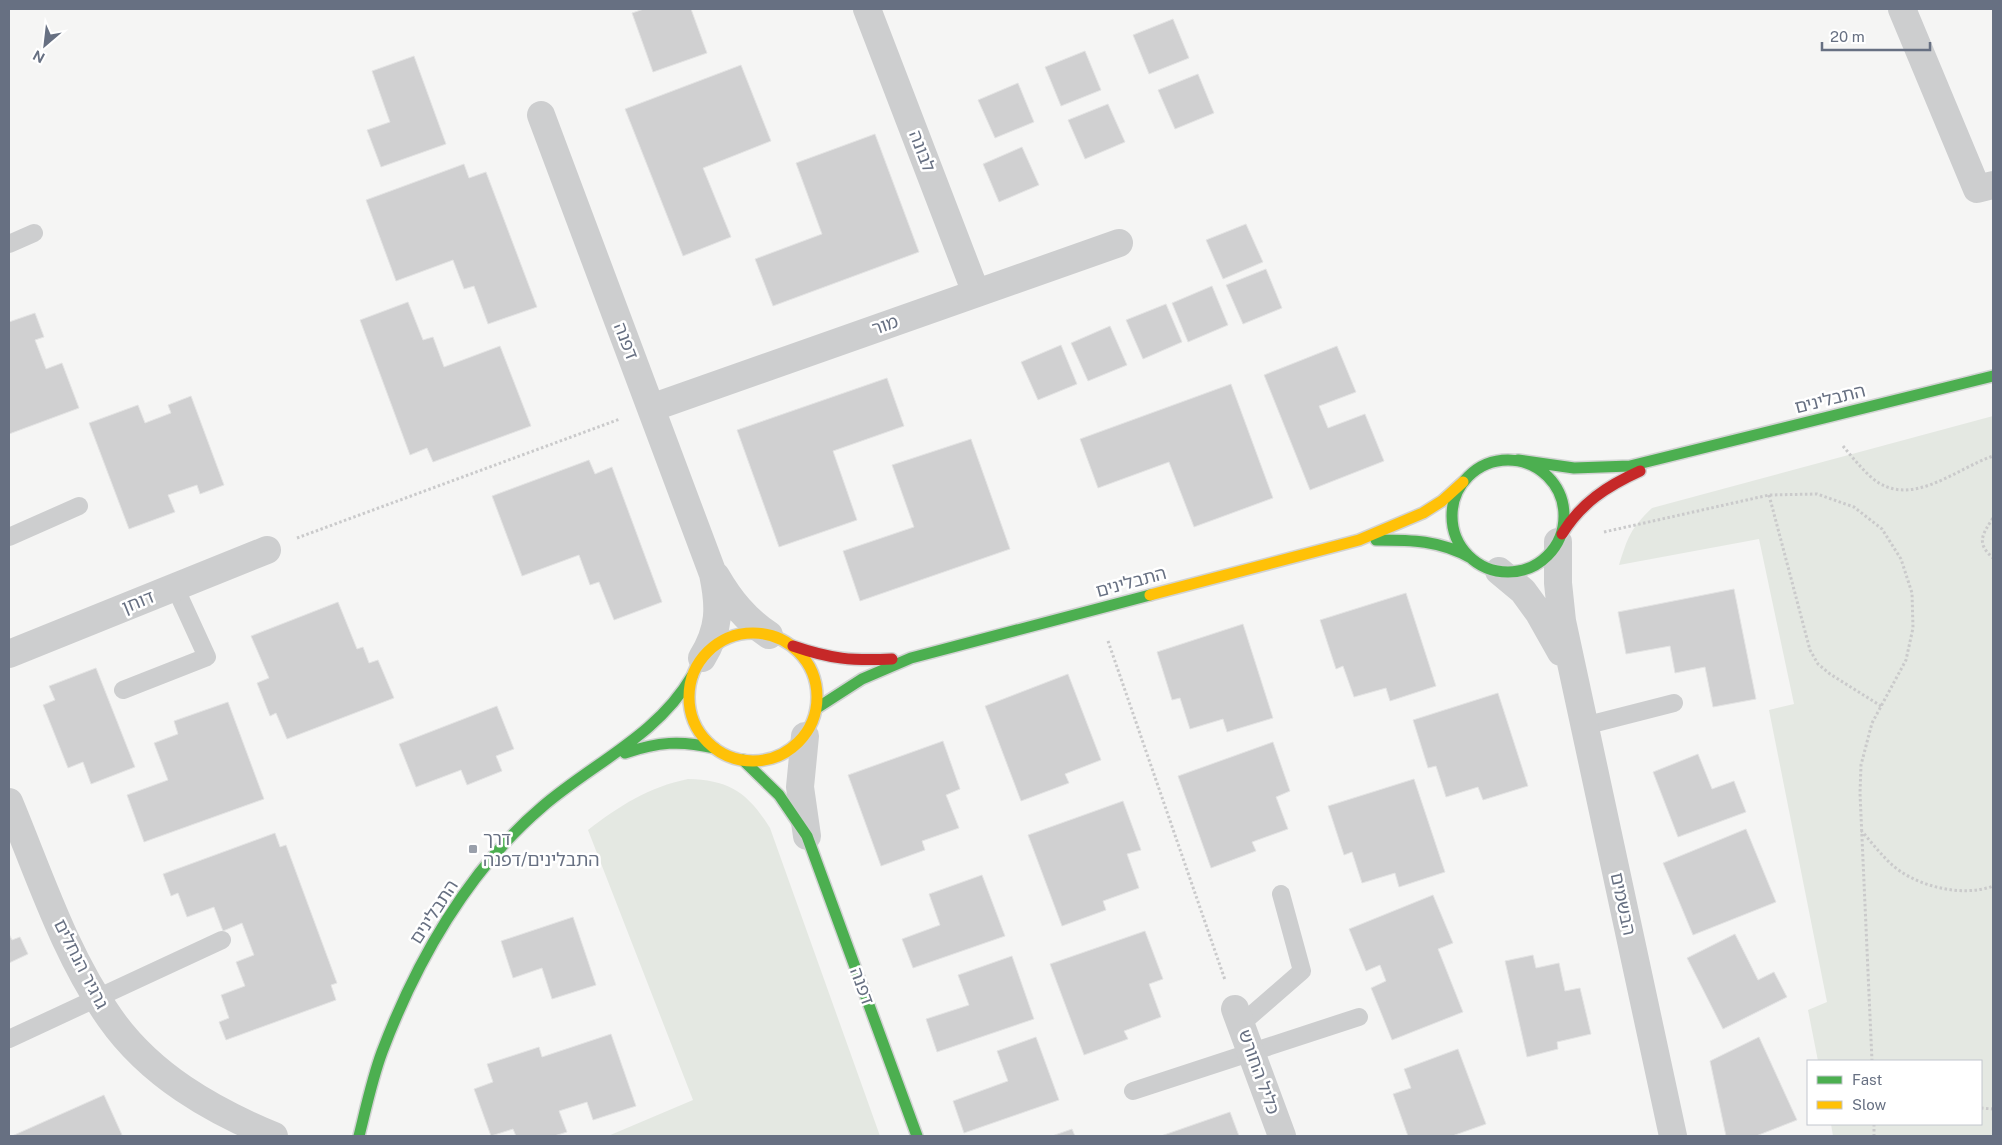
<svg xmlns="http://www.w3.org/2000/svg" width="2002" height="1145" font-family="'Public Sans','Noto Sans Hebrew',sans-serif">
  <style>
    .green { fill: #e4e8e2 }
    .building { fill: #d0d0d1; stroke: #e4e4e4 }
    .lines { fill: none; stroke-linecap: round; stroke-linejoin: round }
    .fast-casing { stroke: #d2d3d3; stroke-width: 14 }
    .slow-casing { stroke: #d2d3d3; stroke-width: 14 }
    .jam-casing { stroke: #d2d3d3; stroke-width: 14 }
    .path { stroke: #cacacb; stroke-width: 3; stroke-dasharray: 2.5 2.5; stroke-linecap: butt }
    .lane { stroke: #cdcecf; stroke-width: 18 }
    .street { stroke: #cdcecf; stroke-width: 28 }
    .fast { stroke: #4caf50; stroke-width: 11 }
    .slow { stroke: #ffc107; stroke-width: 11 }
    .jam { stroke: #c62828; stroke-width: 11 }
    .poi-dot { fill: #999faa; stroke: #fff; stroke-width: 2 }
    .labels { text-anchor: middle; stroke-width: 5; stroke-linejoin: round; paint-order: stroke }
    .street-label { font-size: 18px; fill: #677082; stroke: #fff }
    .poi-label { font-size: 18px; fill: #677082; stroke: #fff; text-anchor: start }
  </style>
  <rect width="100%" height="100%" fill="#f5f5f4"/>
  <!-- green -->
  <path class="green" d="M1993 416V1136H1833L1831 1124H1981V1061H1818L1808 1010 1827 1002 1769 710 1794 704 1759 539 1619 565C1628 537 1630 529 1652 508Z
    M688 779C730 780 748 793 770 828L880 1136H608L693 1100 588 830C619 806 649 787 688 779Z"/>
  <!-- building -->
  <path class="building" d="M644 9H691L707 53 653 72 632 13Z
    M1173 19 1189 58 1149 74 1133 35Z
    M1085 51 1101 90 1061 106 1045 67Z
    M414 56 446 144 381 167 367 130 390 122 372 71Z
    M741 65 771 141 703 168 731 237 683 256 625 109Z
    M1198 74 1214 113 1175 129 1158 90Z
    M1018 83 1034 122 995 138 978 100Z
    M1108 104 1125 142 1085 159 1068 120Z
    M875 134 919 252 773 306 755 259 822 234 796 163Z
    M1022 147 1039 185 999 202 983 164Z
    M464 164 469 178 486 172 537 307 488 324 474 286 464 289 453 260 396 281 366 200Z
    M1246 224 1263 262 1223 279 1206 240Z
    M1266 269 1282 308 1243 324 1226 285Z
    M1212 286 1228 325 1188 342 1172 303Z
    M408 302 423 340 433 337 444 367 500 346 531 426 433 462 427 448 410 455 360 320Z
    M1166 304 1182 342 1143 359 1126 320Z
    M35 313 44 337 35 340 46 369 62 363 79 408 9 434V322Z
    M1110 326 1127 365 1088 381 1071 343Z
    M1061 345 1077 384 1038 400 1021 362Z
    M1337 346 1356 392 1319 406 1328 428 1365 414 1384 461 1310 490 1264 375Z
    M887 378 904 426 833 451 857 520 779 547 737 430Z
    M1231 384 1273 498 1194 527 1169 462 1098 488 1080 439Z
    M191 396 224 485 200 494 197 485 168 495 175 512 129 529 89 423 138 405 145 423 171 413 168 405Z
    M971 439 1010 549 860 601 843 551 914 527 892 465Z
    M589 460 595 474 612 467 662 602 614 620 599 582 590 585 579 555 522 576 492 496Z
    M1734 589 1756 699 1713 707 1705 667 1675 673 1670 646 1626 654 1618 612Z
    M1406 593 1436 686 1390 701 1386 688 1354 697 1343 666 1336 669 1320 620Z
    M338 602 357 649 363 647 369 663 378 660 394 698 287 739 276 713 270 716 257 683 269 678 251 636Z
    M1243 624 1273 718 1227 732 1223 719 1190 729 1180 698 1172 700 1157 652Z
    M96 668 135 767 91 784 83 762 68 768 43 705 55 700 49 686Z
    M1068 674 1101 760 1065 774 1069 783 1021 801 985 706Z
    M1498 693 1528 786 1483 800 1478 787 1446 797 1436 766 1428 768 1413 720Z
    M228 702 264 799 144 842 127 795 168 780 154 743 178 734 174 721Z
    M497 706 514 749 496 756 502 771 467 785 461 770 416 787 399 744Z
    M943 741 960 789 946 795 959 828 922 841 925 850 881 866 848 775Z
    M1273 742 1290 791 1276 797 1288 829 1252 842 1256 851 1211 868 1178 776Z
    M1698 754 1712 789 1734 781 1746 812 1678 837 1653 772Z
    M1414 779 1445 872 1399 887 1395 873 1362 883 1352 852 1344 855 1328 806Z
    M1123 801 1141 850 1127 854 1139 888 1103 901 1106 910 1062 926 1028 835Z
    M1746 829 1776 902 1693 935 1663 863Z
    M275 833 280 847 286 845 337 983 331 985 336 1000 226 1040 219 1022 229 1018 221 995 245 986 236 962 254 955 242 923 223 931 214 907 187 917 178 893 171 896 163 874Z
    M982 875 1005 936 913 968 902 939 940 925 929 894Z
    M1433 895 1453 943 1438 949 1463 1012 1392 1040 1371 988 1386 981 1380 965 1366 971 1349 929Z
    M573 917 596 985 552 999 542 968 513 978 501 941Z
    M1145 931 1163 979 1149 984 1161 1017 1124 1031 1128 1039 1084 1055 1050 964Z
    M9 934 12 940 20 937 28 954 9 963Z
    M1735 934 1758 980 1774 972 1787 997 1723 1029 1687 958Z
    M1533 955 1536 968 1559 963 1565 991 1580 988 1591 1034 1557 1042 1558 1049 1527 1057 1505 961Z
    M1012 956 1034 1019 937 1052 926 1019 969 1005 958 975Z
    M611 1034 636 1106 593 1120 587 1102 559 1111 567 1132 554 1136H516L513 1129 491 1136 474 1089 493 1082 487 1064 539 1047 542 1057Z
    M1036 1037 1059 1100 964 1133 953 1101 1008 1081 997 1051Z
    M1759 1037 1797 1120 1756 1136H1726L1710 1061Z
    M1458 1049 1486 1124 1452 1136H1408L1393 1094 1411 1088 1404 1069Z
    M104 1095 122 1135 119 1136H12Z
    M1230 1112 1239 1136H1161Z
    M1072 1129 1075 1136H1052Z"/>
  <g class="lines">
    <defs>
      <path id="fast" d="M1452 516a56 56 0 1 1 112 0a56 56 0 1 1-112 0Z
        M1518 460 1574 468 1630 466 1993 376
        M1376 540C1411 540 1440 540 1471 558
        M817 708 862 679 911 658 1150 595
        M625 753C658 742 680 740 714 748
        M743 760 779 795 807 836 917 1136
        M359 1136C366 1108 372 1079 382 1052 416 962 468 870 542 807 593 763 657 736 692 676"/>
      <path id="slow" d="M1150 595 1359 540 1423 513 1442 501 1463 482
        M689 697a64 64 0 1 1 128 0a64 64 0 1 1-128 0Z"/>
      <path id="jam" d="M1562 534C1581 503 1607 486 1640 471
        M793 646C831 659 852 661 892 659"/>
    </defs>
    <!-- fast casing -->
    <use href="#fast" class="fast-casing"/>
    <!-- slow casing -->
    <use href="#slow" class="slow-casing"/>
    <!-- jam casing -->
    <use href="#jam" class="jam-casing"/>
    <!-- path -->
    <path class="path" d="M1843 446C1852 457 1861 468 1872 478 1910 510 1955 469 1993 456
      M1769 495 1810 650 1818 664 1830 674 1881 706
      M1993 518C1982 535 1976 543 1993 558
      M1604 532 1769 495 1817 494 1854 507 1882 529 1901 559 1912 593 1913 628 1906 660 1872 723 1861 765 1860 793 1872 1061
      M297 538 620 419
      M1108 641 1225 980
      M1861 830C1870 841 1879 852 1889 862 1913 886 1962 898 1993 886
      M1981 1108 1993 1109
      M1874 1124V1136"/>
    <!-- lane -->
    <path class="lane" d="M9 244 34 233
      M9 537 79 506
      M123 690 207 657 175 587
      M1584 726 1674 703
      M1241 1024 1302 971 1281 894
      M9 1039 222 940
      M1133 1091 1359 1017"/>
    <!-- street -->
    <path class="street" d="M867 9 976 293
      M1902 9 1977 189 1993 185
      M541 115 713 574C720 607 720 629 702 658
      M651 408 1119 243
      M1558 542V583L1562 621 1673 1136
      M1499 571 1523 591 1539 613 1561 652
      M716 576C730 600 745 619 769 635
      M9 654 267 550
      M805 736 800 787 807 836
      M9 802C39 874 65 955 110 1018 150 1075 211 1110 274 1136
      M1235 1009 1282 1136"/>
    <!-- fast -->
    <use href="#fast" class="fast"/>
    <!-- slow -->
    <use href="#slow" class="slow"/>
    <!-- jam -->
    <use href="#jam" class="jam"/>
  </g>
  <!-- markers -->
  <rect class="poi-dot" x="468" y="844" width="10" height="10" rx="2.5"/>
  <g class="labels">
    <!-- street labels -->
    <g class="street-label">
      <text transform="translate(922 151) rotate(69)" y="6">לבונה</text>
      <text transform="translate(885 325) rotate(-19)" y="6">מור</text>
      <text transform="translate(626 341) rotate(69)" y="6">דפנה</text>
      <text transform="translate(1830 399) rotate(-14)" y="6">התבלינים</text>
      <text transform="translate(1131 582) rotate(-15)" y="6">התבלינים</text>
      <text transform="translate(138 602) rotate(-22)" y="6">דוחן</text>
      <text transform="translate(1623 904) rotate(78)" y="6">הבשמים</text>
      <text transform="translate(434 912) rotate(-57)" y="6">התבלינים</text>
      <text transform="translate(81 964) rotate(63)" y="6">גרגיר הנחלים</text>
      <text transform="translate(862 986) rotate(70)" y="6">דפנה</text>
      <text transform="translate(1259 1072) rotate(70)" y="6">כליל החורש</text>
    </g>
    <!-- poi labels -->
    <g class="poi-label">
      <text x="483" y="845">דרך<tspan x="483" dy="21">התבלינים/דפנה</tspan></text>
    </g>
  </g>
  <!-- border -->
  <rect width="2002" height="1145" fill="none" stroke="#677082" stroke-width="20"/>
  <!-- legend -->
  <rect x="1807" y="1060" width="175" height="65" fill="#ffffff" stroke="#c2c6cd"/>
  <rect x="1817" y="1076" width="25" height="8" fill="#4caf50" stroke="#c2c6cd"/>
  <text x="1852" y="1085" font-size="15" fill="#677082">Fast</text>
  <rect x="1817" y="1101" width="25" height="8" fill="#ffc107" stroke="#c2c6cd"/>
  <text x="1852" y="1110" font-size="15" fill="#677082">Slow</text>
  <!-- north arrow -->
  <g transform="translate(45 45) rotate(208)" stroke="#ffffff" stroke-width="4" paint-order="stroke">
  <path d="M0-4L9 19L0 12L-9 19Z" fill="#677082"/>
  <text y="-8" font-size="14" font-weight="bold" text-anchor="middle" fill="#677082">N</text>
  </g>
  <!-- scale -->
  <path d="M1822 42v8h108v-8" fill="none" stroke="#677082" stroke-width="2.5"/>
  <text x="1830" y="42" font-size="15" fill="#677082" stroke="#ffffff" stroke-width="4" paint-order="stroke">20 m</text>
</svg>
